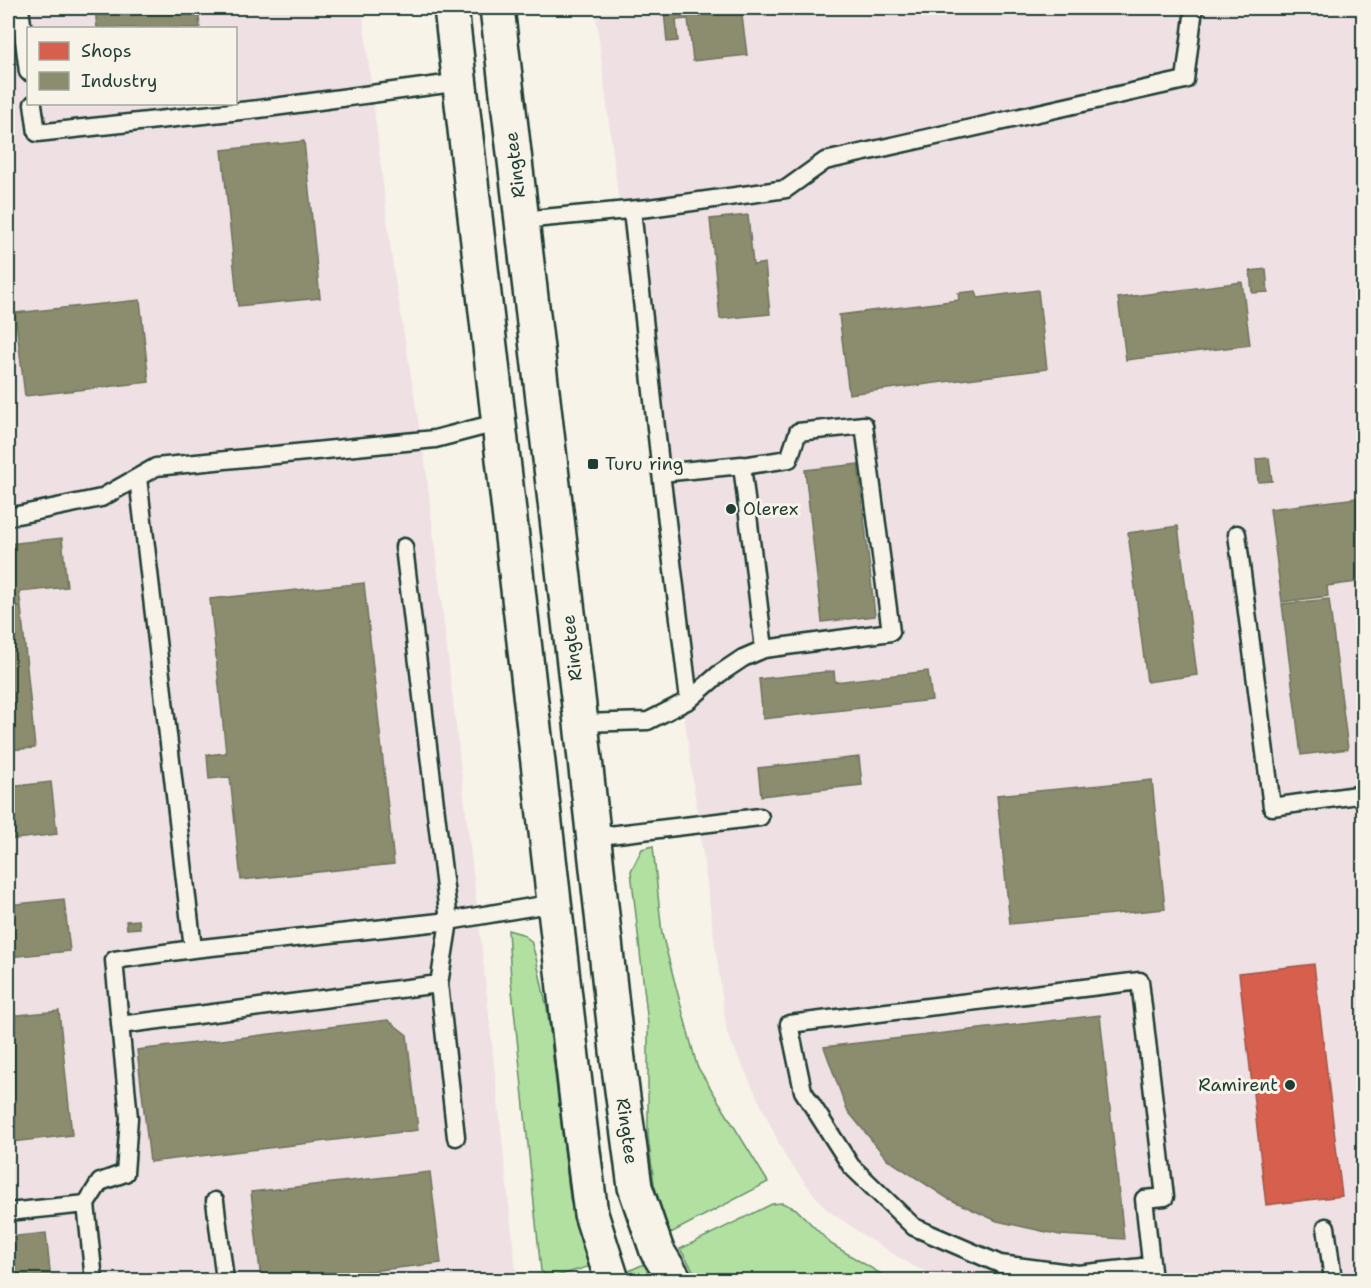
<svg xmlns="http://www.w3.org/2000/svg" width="1371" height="1288" font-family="'Shantell Sans',sans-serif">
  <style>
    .built { fill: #efe0e4; fill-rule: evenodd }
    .green { fill: #b1e0a0; stroke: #688e6a; stroke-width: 1.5 }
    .shops { fill: #d6604d; stroke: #9f5646; stroke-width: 1.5 }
    .industry { fill: #8c8c6e; stroke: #6b745d; stroke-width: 1.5 }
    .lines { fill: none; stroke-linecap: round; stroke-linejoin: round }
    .lane-casing { stroke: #1f3d34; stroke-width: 21 }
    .secondary-casing { stroke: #1f3d34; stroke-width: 38 }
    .lane { stroke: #f7f3e8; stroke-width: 16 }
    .secondary { stroke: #f7f3e8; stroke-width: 33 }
    .poi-dot { fill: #1f3d34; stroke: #f7f3e8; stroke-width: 2 }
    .labels { text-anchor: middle; stroke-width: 6; stroke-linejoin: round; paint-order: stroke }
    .street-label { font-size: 18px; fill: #1f3d34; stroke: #f7f3e8 }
    .poi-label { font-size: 18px; fill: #1f3d34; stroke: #f7f3e8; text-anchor: start }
  </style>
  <rect width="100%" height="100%" fill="#f7f3e8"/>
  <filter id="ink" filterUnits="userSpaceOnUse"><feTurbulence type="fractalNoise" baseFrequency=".0167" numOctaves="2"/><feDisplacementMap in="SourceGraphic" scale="12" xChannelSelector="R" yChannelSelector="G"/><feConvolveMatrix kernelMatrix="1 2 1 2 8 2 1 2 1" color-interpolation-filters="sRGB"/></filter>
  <g filter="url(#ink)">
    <!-- built -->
    <path class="built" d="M8 8H362L393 267 425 461 482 950 517 1280H8ZM28 28H236V104H28Z
      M595 8H1363V1275L1317 1280H946L915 1267 866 1237 825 1208 786 1158 727 1033 660 536Z"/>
    <!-- green -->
    <path class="green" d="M653 846 662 934 697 1066 768 1182 669 1234 654 1184 648 1136V1024L631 871 642 849Z
      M508 930 522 934 531 941 536 958 547 1008 570 1198 591 1266 550 1278 541 1271 511 980Z
      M782 1203 796 1209 831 1244 891 1280H699L680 1249 772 1204Z
      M648 1262 659 1280H630L627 1272Z"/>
    <!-- shops -->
    <path class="shops" d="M1314 964 1342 1196 1266 1205 1239 973Z"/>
    <!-- industry -->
    <path class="industry" d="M95 8H198L200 28H97Z
      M687 8H741L747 55 693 61 688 19 676 20 678 41 667 42 664 11Z
      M807 8H863L808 14Z
      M304 141 320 298 238 306 222 150Z
      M8 194H10L13 225 8 226Z
      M748 215 753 265 765 263 770 314 720 319 710 219Z
      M1266 269 1268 292 1252 293 1250 271Z
      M1242 282 1250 345 1126 360 1118 298Z
      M1038 290 1047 369 849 394 839 315 959 300 958 293 976 291 978 298Z
      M140 300 149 382 25 396 15 313Z
      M1269 458 1272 481 1258 482 1256 459Z
      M858 464 875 616 822 622 805 470Z
      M1364 497V581L1327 586 1328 596 1282 602 1270 509Z
      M1178 526 1197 675 1147 682 1128 533Z
      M62 538 67 587 19 592 21 606 8 607V544Z
      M364 583 394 864 241 880 230 777 209 779 207 755 226 753 210 599Z
      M1329 599 1348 749 1301 755 1282 604Z
      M21 607 35 748 8 750V609Z
      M834 671 835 682 928 671 932 700 763 719 759 679Z
      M859 757 862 785 761 796 758 768Z
      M1152 780 1165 909 1010 924 997 795Z
      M51 782 57 834 8 840V787Z
      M64 899 70 951 8 957V905Z
      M139 920 140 928 127 929 126 921Z
      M59 1011 72 1135 12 1142 8 1102V1016Z
      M1100 1015 1124 1239 1060 1235 997 1221 947 1198 887 1159 847 1110 824 1047Z
      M388 1020 407 1035 418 1130 150 1162 137 1050Z
      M430 1172 441 1263 290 1280H261L251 1192Z
      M46 1233 51 1280H8V1237Z"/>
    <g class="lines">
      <defs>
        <path id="lane" d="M20 8 28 72
          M33 104 37 133 259 109 461 82
          M632 210 661 473
          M522 220 649 208 786 189 825 161 1185 80 1194 8
          M742 466 789 459 798 432 864 425 891 632 764 649
          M138 478 193 949
          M8 517 101 498 156 467 435 439 500 422
          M1237 534 1272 807 1364 794
          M404 547 449 921 439 984 456 1137
          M581 723 648 721 689 700 719 674 743 658 764 649 742 465 661 473 689 700
          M592 837 760 817
          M120 1025 439 984
          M215 1201 225 1280
          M86 1204 94 1280
          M8 1212 86 1204 100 1182 125 1173 129 1118 114 960 193 949 449 921 555 903
          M1326 1227 1333 1280
          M1151 1266 1078 1274 1000 1264 914 1227 851 1166 803 1091 789 1024 1140 981 1165 1197 1144 1199 1153 1280"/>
        <path id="secondary" d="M451 8 580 1127 591 1214 612 1280
          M497 8 581 723 618 1060 635 1187 657 1251 675 1280"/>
      </defs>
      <!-- lane casing -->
      <use href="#lane" class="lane-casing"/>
      <!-- secondary casing -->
      <use href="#secondary" class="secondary-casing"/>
      <!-- lane -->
      <use href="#lane" class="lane"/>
      <!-- secondary -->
      <use href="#secondary" class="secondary"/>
    </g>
  </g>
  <!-- markers -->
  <g class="poi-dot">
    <rect x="587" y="458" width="12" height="12" rx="3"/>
    <circle cx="731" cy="509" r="6"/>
    <circle cx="1290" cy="1085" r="6"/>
  </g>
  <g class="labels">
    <!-- street labels -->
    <g class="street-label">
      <text transform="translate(515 165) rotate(-97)" y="6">Ringtee</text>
      <text transform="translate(572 648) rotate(-97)" y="6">Ringtee</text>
      <text transform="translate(627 1131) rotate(82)" y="6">Ringtee</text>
    </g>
    <!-- poi labels -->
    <g class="poi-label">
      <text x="605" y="470">Turu ring</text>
      <text x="743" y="515">Olerex</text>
      <text x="1278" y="1091" text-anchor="end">Ramirent</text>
    </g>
  </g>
  <!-- margin -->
  <rect width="1371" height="1288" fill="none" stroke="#f7f3e8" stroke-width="30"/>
  <rect x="15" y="15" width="1341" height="1258" fill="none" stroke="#1f3d34" stroke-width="2" filter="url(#ink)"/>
  <!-- legend -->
  <rect x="27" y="27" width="210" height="78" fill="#f7f3e8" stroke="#a1aaa0" stroke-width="1.5"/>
  <rect x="39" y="42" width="30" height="18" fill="#d6604d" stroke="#a1aaa0" stroke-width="1.5"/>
  <text x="81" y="57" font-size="18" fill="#1f3d34">Shops</text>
  <rect x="39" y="72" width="30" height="18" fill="#8c8c6e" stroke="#a1aaa0" stroke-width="1.5"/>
  <text x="81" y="87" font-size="18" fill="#1f3d34">Industry</text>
</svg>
